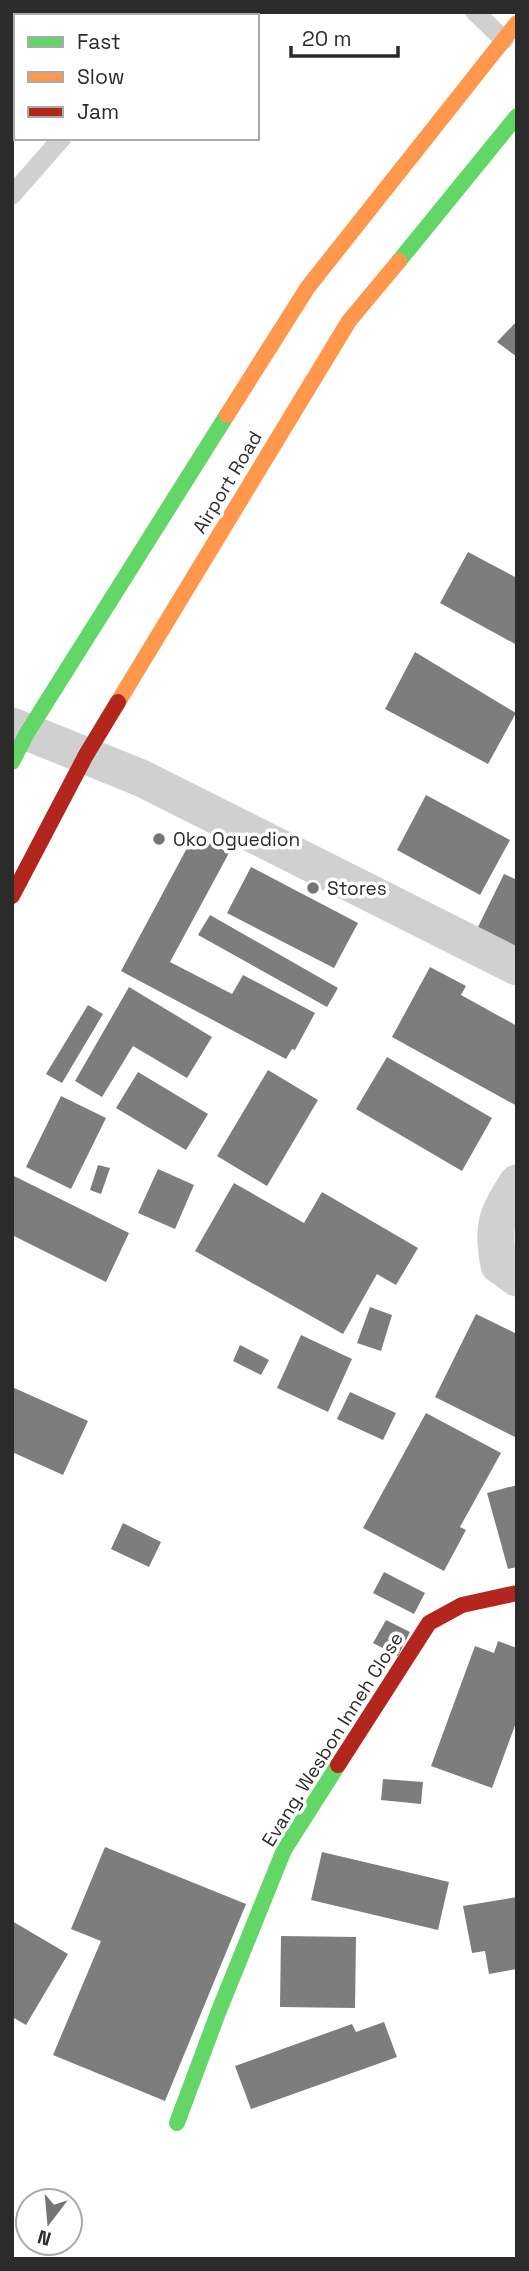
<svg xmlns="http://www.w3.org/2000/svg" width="529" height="2271" font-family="'Space Grotesk',sans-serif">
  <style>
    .building { fill: #7d7d7d }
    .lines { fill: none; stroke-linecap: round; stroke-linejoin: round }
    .lane { stroke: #d0d0d0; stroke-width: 19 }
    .street { stroke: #d0d0d0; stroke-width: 37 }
    .fast { stroke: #63d668; stroke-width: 16 }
    .slow { stroke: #ff974d; stroke-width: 16 }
    .jam { stroke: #b3261e; stroke-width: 16 }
    .poi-dot { fill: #757575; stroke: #fff; stroke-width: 2.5 }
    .labels { text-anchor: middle; stroke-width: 7; stroke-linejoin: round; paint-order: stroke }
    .street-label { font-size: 19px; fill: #2b2b2b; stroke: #fff }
    .poi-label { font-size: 19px; fill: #2b2b2b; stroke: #fff; text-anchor: start }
  </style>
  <rect width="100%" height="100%" fill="#fff"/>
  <!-- building -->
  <path class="building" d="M517 321V357L497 342Z
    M468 552 517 578V645L440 603Z
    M415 652 516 713 488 764 385 709Z
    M426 795 510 840 480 895 397 850Z
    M194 835 229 853 170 962 232 994 243 975 315 1013 295 1050 292 1049 286 1059 121 971Z
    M251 867 358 923 334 968 227 913Z
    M504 874 517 880V951L476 931Z
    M210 915 338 988 327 1007 198 935Z
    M430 967 466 986 461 995 517 1026V1106L392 1037Z
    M129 987 212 1037 187 1078 133 1046 102 1097 75 1081Z
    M88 1005 103 1014 62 1083 46 1074Z
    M387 1057 492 1118 462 1171 356 1109Z
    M268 1070 318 1100 267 1186 217 1156Z
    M138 1072 208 1114 186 1150 116 1108Z
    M61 1096 106 1118 71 1189 26 1167Z
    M98 1165 110 1168 101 1194 90 1190Z
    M158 1169 194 1185 175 1229 138 1213Z
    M14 1176 129 1233 106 1282 12 1235Z
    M234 1183 304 1223 322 1192 418 1248 396 1285 377 1274 343 1334 195 1251Z
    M370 1307 392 1315 381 1351 357 1343Z
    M476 1314 517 1334V1438L435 1397Z
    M301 1335 352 1359 328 1412 277 1388Z
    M240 1345 269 1360 261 1375 233 1361Z
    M12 1387 88 1421 63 1475 12 1452Z
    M350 1392 396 1413 383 1440 337 1419Z
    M426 1413 501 1453 460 1527 466 1530 444 1571 363 1528Z
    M517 1485V1567L508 1569 487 1493Z
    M123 1523 161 1542 149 1567 111 1549Z
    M384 1572 425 1593 414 1614 373 1593Z
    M386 1620 410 1632 398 1656 373 1643Z
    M498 1641 517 1648V1720L492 1788 431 1766 475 1646 494 1653Z
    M383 1779 423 1782 421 1804 381 1800Z
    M105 1847 246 1904 165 2101 53 2055 101 1941 71 1929Z
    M322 1852 449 1882 438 1930 311 1900Z
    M517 1897V1969L489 1974 485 1951 472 1953 463 1906Z
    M12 1921 68 1954 26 2025 12 2017Z
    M281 1936 356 1937 355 2008 280 2007Z
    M384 2022 397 2057 251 2109 235 2066 352 2024 356 2032Z"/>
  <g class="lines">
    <!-- lane -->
    <path class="lane" d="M475 12 504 40
      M172 16 175 12
      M12 195 62 138"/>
    <!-- street -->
    <path class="street" d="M12 726 141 778 517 967
      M517 1183C497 1215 491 1226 499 1265L517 1278"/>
    <!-- fast -->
    <path class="fast" d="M399 261 517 116
      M12 762 27 733 227 415
      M177 2123 218 2013 284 1850 338 1765"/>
    <!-- slow -->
    <path class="slow" d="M227 415 308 287 517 23
      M118 702 349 321 399 261"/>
    <!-- jam -->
    <path class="jam" d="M12 896 86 755 118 702
      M338 1765 429 1623 462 1605 517 1593"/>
  </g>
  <!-- markers -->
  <g class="poi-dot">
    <circle cx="159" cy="839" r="7"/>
    <circle cx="313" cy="888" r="7"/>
  </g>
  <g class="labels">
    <!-- street labels -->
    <g class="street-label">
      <text transform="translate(227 482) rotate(-59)" y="7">Airport Road</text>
      <text transform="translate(332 1739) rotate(-58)" y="7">Evang. Wesbon Inneh Close</text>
    </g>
    <!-- poi labels -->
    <g class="poi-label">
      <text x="173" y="846">Oko Oguedion</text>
      <text x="327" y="895">Stores</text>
    </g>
  </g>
  <!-- border -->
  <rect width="529" height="2271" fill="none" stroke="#2b2b2b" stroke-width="28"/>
  <!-- legend -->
  <rect x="14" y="14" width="245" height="126" fill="#ffffff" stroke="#aaaaaa" stroke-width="2"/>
  <rect x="28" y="37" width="35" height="10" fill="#63d668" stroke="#aaaaaa" stroke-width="2"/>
  <text x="77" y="49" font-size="21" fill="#2b2b2b">Fast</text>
  <rect x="28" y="72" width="35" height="10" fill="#ff974d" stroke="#aaaaaa" stroke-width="2"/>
  <text x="77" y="84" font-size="21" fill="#2b2b2b">Slow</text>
  <rect x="28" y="107" width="35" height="10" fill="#b3261e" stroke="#aaaaaa" stroke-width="2"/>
  <text x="77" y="119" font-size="21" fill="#2b2b2b">Jam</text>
  <!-- north arrow -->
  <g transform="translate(49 2222) rotate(196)"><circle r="33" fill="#ffffff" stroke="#aaaaaa" stroke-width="2"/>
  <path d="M0-5L12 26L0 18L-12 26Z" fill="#757575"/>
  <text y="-10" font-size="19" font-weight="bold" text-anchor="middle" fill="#2b2b2b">N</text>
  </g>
  <!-- scale -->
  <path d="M291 46v10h107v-10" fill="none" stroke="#2b2b2b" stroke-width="3.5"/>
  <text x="302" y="46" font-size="21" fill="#2b2b2b" stroke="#ffffff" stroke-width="5" paint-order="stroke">20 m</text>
</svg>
